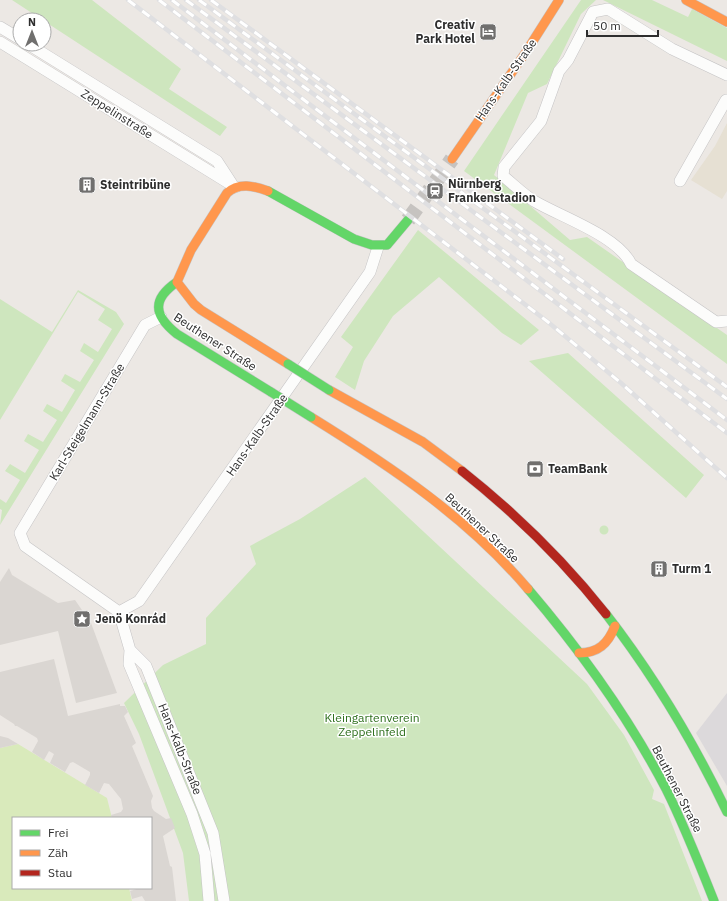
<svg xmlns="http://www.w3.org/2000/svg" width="727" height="901" font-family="'IBM Plex Sans',sans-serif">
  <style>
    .industrial { fill: #dcd9db }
    .education { fill: #e6e0d3 }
    .green { fill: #cee6be }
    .pitch { fill: #d9eabb }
    .plaza { fill: #dad6d2 }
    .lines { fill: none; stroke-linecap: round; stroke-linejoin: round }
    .secondary-tunnel { stroke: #c6c3c0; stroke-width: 15; stroke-dasharray: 15 8; stroke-linecap: butt }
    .street-casing { stroke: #c5c4c5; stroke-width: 12 }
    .fast-casing { stroke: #c5c4c5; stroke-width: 10 }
    .slow-casing { stroke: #c5c4c5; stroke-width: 10 }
    .jam-casing { stroke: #c5c4c5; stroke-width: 10 }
    .street { stroke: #fcfcfb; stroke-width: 11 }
    .fast { stroke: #63d668; stroke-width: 9 }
    .slow { stroke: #ff974d; stroke-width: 9 }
    .jam { stroke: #b3261e; stroke-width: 9 }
    .rail-casing { stroke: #dfdfe1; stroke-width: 4.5 }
    .rail { stroke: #fff; stroke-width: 3; stroke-dasharray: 9; stroke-linecap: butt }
    .fast-bridge-casing { stroke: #c5c4c5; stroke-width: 10; stroke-linecap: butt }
    .fast-bridge { stroke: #63d668; stroke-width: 9 }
    .labels { text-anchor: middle; stroke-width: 3; stroke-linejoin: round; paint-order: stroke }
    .poi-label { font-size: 12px; font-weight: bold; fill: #2e2e2e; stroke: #fff; text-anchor: start }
    .street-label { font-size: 12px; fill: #2e2e2e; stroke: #fff }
    .park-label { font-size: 12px; fill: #2c6e1b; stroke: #fff }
  </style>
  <rect width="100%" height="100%" fill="#ece8e4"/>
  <!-- industrial -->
  <path class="industrial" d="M727 693V786L696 733Z"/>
  <!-- education -->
  <path class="education" d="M727 123V191L722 199 691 180 715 146Z"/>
  <!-- green -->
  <path class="green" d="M12 0H92L181 69 169 89 227 127 220 136Z
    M581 0H596L581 14 547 84 528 93 494 175 570 240 587 237 727 335V364L464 171Z
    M603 0H652L688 17 692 9 727 28V61Z
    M418 230 539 330 521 345 502 333 439 277 393 316 364 361 355 390 335 377 353 347 341 337Z
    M78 290 116 312 124 324 0 525 2 510 0 509V499L6 503 20 480 5 471 10 464 25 473 39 450 24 441 28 434 43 442 57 420 43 411 47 404 62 412 75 390 61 381 65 374 80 382 94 360 80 351 84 343 98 352 112 329 98 320 105 309 78 292 0 420V299L52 332Z
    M568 353 704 475 686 498 529 361Z
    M365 477 587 684 624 735 654 790 652 799 664 804 702 901H189L183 853 139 734 124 703 163 665 206 644V618L256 564 250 546 300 519Z
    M599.5 530a4.5 4.5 0 1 1 9 0a4.5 4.5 0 1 1-9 0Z"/>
  <!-- pitch -->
  <path class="pitch" d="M18 744 107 798 112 818H13V888H129L132 901H0V748Z"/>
  <!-- plaza -->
  <path class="plaza" d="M9 568 12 575 58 603 75 600 91 623 117 693 76 703 58 631 0 645V582Z
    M54 659 68 716 120 704V706H125L128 712 124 716 136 743 132 746 153 796 151 801 152 808 154 811 166 819 171 818 175 828 163 836 170 866 172 867 176 901H145L142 896 132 899 130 891 140 888H151V818H112L111 815 121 812 123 809 121 799 109 784 104 783 99 793 85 785 90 775V772L73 762 70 763 65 772 50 763 54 754 49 751 44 760 32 752 38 741 37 738 17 726H15L14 724 0 715V672Z
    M0 736 8 738 18 744 0 748Z"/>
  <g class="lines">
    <!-- secondary-tunnel -->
    <path class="secondary-tunnel" d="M408 220 452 159"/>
    <defs>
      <path id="street" d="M0 27 20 39
        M0 42 235 187
        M28 44 217 161 232 184
        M727 75 672 49 608 9 593 12 568 60 559 71 541 121 504 167 503 176C513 184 523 194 534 201 561 217 618 236 631 264L716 322 727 321
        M680 181 726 100
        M119 612 139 601 370 272 378 247
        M119 612 25 546 20 533 145 325 161 317
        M119 612 130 650 129 664 192 814 205 854 209 901
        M130 650 146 666 213 833 224 901"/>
      <path id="fast" d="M268 191 354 239 372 245H387L408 220
        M177 282C152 299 153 315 177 334L271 392
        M528 589C581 651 628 716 666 789 684 825 699 863 714 901
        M606 614C654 676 693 741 727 812"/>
      <path id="slow" d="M686 0 727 22
        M452 159 526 52 559 0
        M177 282 191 250 227 193C239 182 254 186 268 191
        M177 282 194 304 201 310 288 364
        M329 390 423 442 462 471
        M311 417C390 466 467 517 528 589
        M579 653C598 653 608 644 615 626"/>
      <path id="jam" d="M462 471C515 513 564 561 606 614"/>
    </defs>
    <!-- street casing -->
    <use href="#street" class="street-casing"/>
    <!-- fast casing -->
    <use href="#fast" class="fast-casing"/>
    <!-- slow casing -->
    <use href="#slow" class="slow-casing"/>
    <!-- jam casing -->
    <use href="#jam" class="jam-casing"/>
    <!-- street -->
    <use href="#street" class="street"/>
    <!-- fast -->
    <use href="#fast" class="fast"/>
    <!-- slow -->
    <use href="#slow" class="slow"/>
    <!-- jam -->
    <use href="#jam" class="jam"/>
    <defs>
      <path id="rail" d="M128 0 548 322 621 383 727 478
        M159 0 727 433
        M172 0 727 420
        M186 0 727 399
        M199 0 727 387
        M211 0 563 259"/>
    </defs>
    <!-- rail casing -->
    <use href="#rail" class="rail-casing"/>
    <!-- rail -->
    <use href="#rail" class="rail"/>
    <defs>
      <path id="fast-bridge" d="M288 364 329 390
        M271 392 311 417"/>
    </defs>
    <!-- fast-bridge casing -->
    <use href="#fast-bridge" class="fast-bridge-casing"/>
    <!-- fast-bridge -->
    <use href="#fast-bridge" class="fast-bridge"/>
  </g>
  <!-- icons -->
  <defs>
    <symbol id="hotel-square" viewBox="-11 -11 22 22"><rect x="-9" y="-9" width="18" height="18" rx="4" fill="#706f6e" stroke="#fff"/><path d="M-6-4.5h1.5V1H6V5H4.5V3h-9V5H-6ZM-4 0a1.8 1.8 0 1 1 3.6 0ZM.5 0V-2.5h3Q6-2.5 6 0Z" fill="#fff"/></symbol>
    <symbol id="building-square" viewBox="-11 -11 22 22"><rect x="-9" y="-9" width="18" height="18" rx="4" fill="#706f6e" stroke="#fff"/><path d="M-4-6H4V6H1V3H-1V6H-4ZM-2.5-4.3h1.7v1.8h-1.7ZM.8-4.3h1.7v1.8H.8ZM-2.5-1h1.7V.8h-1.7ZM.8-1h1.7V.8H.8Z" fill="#fff"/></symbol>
    <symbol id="station-square" viewBox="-11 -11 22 22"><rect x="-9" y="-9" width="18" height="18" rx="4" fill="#706f6e" stroke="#fff"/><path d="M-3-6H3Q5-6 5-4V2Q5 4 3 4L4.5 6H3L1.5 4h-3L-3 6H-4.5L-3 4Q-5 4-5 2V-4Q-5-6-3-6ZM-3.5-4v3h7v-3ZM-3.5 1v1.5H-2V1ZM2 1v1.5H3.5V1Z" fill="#fff"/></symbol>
    <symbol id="bank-square" viewBox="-11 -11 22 22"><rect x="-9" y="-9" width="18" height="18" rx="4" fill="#706f6e" stroke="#fff"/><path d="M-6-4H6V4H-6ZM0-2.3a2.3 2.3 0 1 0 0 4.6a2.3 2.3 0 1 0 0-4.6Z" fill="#fff"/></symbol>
    <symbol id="sight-square" viewBox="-11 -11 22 22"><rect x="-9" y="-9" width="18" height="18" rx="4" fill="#706f6e" stroke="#fff"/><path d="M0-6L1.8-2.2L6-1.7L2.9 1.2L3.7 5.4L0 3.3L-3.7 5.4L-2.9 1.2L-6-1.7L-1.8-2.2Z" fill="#fff"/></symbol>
  </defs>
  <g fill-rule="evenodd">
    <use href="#hotel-square" x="478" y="22" width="20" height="20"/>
    <use href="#building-square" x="77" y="175" width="20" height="20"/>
    <use href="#station-square" x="425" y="181" width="20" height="20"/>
    <use href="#bank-square" x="525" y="459" width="20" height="20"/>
    <use href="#building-square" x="649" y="559" width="20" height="20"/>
    <use href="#sight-square" x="72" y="609" width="20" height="20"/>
  </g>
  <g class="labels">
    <!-- poi labels -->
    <g class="poi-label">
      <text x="475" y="29" text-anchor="end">Creativ<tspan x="475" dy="14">Park Hotel</tspan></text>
      <text x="448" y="188">Nürnberg<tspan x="448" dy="14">Frankenstadion</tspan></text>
      <text x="100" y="189">Steintribüne</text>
      <text x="548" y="473">TeamBank</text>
      <text x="672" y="573">Turm 1</text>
      <text x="95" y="623">Jenö Konrád</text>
    </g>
    <!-- street labels -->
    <g class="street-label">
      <text transform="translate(506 80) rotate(-55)" y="4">Hans-Kalb-Straße</text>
      <text transform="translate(117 114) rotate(32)" y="4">Zeppelinstraße</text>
      <text transform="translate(215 342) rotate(33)" y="4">Beuthener Straße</text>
      <text transform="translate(87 422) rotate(-59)" y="4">Karl-Steigelmann-Straße</text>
      <text transform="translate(257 435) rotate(-55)" y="4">Hans-Kalb-Straße</text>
      <text transform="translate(482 528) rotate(43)" y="4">Beuthener Straße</text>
      <text transform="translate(180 749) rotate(68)" y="4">Hans-Kalb-Straße</text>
      <text transform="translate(677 789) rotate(63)" y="4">Beuthener Straße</text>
    </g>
    <!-- park labels -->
    <g class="park-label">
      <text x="372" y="722">Kleingartenverein<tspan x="372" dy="14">Zeppelinfeld</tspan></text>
    </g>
  </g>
  <!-- legend -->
  <rect x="12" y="817" width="140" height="72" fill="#ffffff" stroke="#ababab"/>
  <rect x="20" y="830" width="20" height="6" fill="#63d668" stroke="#ababab"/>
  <text x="48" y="837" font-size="12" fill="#2e2e2e">Frei</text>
  <rect x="20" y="850" width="20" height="6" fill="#ff974d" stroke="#ababab"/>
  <text x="48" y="857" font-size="12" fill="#2e2e2e">Zäh</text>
  <rect x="20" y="870" width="20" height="6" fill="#b3261e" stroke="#ababab"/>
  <text x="48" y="877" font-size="12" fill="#2e2e2e">Stau</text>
  <!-- north arrow -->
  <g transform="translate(32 32)"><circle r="19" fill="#ffffff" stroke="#ababab"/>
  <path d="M0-3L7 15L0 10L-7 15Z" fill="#706f6e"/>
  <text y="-6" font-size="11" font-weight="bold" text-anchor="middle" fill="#2e2e2e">N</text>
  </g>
  <!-- scale -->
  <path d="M587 30v6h71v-6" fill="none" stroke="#2e2e2e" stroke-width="2"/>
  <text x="593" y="30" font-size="12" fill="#2e2e2e" stroke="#ffffff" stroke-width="3" paint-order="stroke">50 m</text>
</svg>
